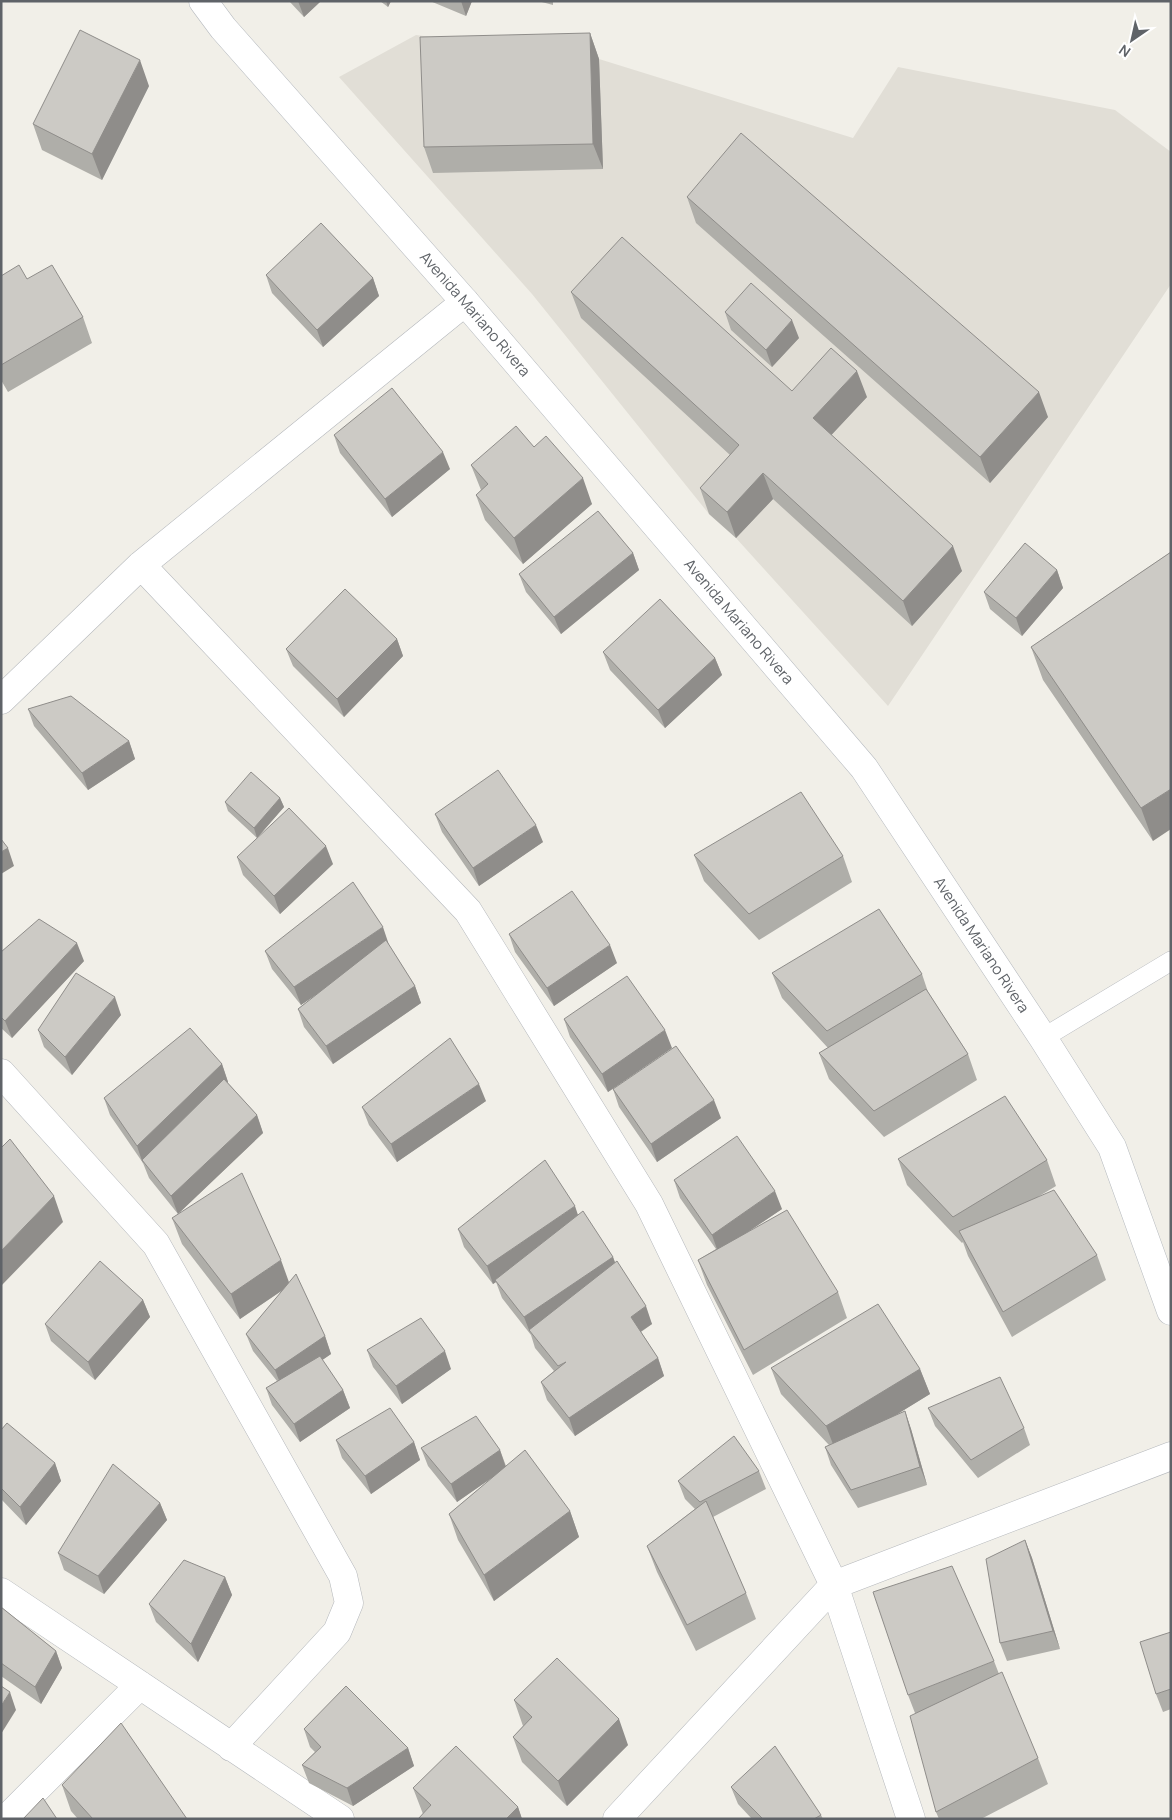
<svg xmlns="http://www.w3.org/2000/svg" width="1172" height="1820" font-family="Manrope,sans-serif">
  <style>
    .education { fill: #e1ded6 }
    .lines { fill: none; stroke-linecap: round; stroke-linejoin: round }
    .lane-casing { stroke: #b5b8bc; stroke-width: 20 }
    .street-casing { stroke: #b5b8bc; stroke-width: 29 }
    .secondary-casing { stroke: #b6babf; stroke-width: 29 }
    .lane { stroke: #fff; stroke-width: 19 }
    .street { stroke: #fff; stroke-width: 28 }
    .secondary { stroke: #fff; stroke-width: 28 }
    .wall { fill: #afaea9 }
    .shaded-wall { fill: #8f8d8a }
    .building { fill: #cccac5; stroke: #8f8d8a }
    .labels { text-anchor: middle; stroke-width: 4.5; stroke-linejoin: round; paint-order: stroke }
    .street-label { font-size: 15px; fill: #5f6368; stroke: #fff }
  </style>
  <rect width="100%" height="100%" fill="#f1efe8"/>
  <!-- education -->
  <path class="education" d="M416 35 599 59 853 138 898 67 1115 110 1171 152V284L888 706 736 538 709 514 532 294 339 77Z"/>
  <g class="lines">
    <defs>
      <path id="lane" d="M1043 1038 1171 961"/>
      <path id="street" d="M141 565 468 911 649 1204 834 1585 911 1819
        M1 700 141 565 465 302
        M1 1073 156 1244 343 1576 349 1603 337 1632 231 1747
        M1 1592 340 1819
        M6 1819 140 1685
        M617 1819 834 1585 1171 1456"/>
      <g id="secondary">
        <path id="s1" d="M203 1 223 28 465 302 864 768 1043 1038 1112 1147 1171 1311"/>
      </g>
    </defs>
    <!-- lane casing -->
    <use href="#lane" class="lane-casing"/>
    <!-- street casing -->
    <use href="#street" class="street-casing"/>
    <!-- secondary casing -->
    <use href="#secondary" class="secondary-casing"/>
    <!-- lane -->
    <use href="#lane" class="lane"/>
    <!-- street -->
    <use href="#street" class="street"/>
    <!-- secondary -->
    <use href="#secondary" class="secondary"/>
  </g>
  <!-- wall -->
  <path class="wall" d="M289 1H321L304 17Z
    M380 1H391L388 7Z
    M430 1H472L466 16Z
    M538 1H553V5Z
    M590 33 599 59 603 169 433 173 424 147Z
    M149 86 102 180 42 150 33 124Z
    M687 197 1048 417 990 483 696 223Z
    M266 275 373 278 379 296 323 347 272 293Z
    M1 276 27 279 83 317 92 343 8 392 1 380Z
    M571 292 792 391 867 397 831 435 962 571 912 626 773 499 736 538 709 514 700 488 730 455 581 318Z
    M725 312 799 338 772 367 731 330Z
    M334 435 450 469 392 517 340 453Z
    M534 447 592 504 523 564 485 520 476 495 481 490 471 465Z
    M1171 552 1153 841 1043 680 1031 647Z
    M633 553 639 570 561 634 526 592 519 574Z
    M1057 570 1063 588 1022 636 990 609 984 592Z
    M397 639 403 656 344 717 293 666 286 649Z
    M603 652 715 658 722 675 665 728 610 670Z
    M28 709 129 741 135 759 88 790 34 726Z
    M280 798 284 807 257 838 228 811 225 802Z
    M435 814 543 842 479 886 442 832Z
    M694 855 843 856 852 882 759 940 704 881Z
    M237 857 333 864 280 914 243 875Z
    M509 934 617 963 554 1006 515 952Z
    M389 945 415 986 421 1003 333 1064 304 1027 298 1009 318 993 301 1005 272 969 265 951Z
    M1 952 84 961 12 1038 1 1028Z
    M772 973 922 974 928 992 968 1054 977 1080 884 1137 829 1079 819 1053 828 1048 782 998Z
    M121 1015 72 1075 44 1047 38 1030Z
    M564 1019 672 1048 608 1092 570 1037Z
    M222 1064 228 1082V1083L257 1115 263 1133 178 1214 149 1178 143 1163 110 1115 104 1098Z
    M613 1089 721 1118 657 1162 619 1107Z
    M486 1101 397 1162 369 1125 362 1107Z
    M898 1159 1047 1160 1056 1186 1036 1198 1097 1255 1106 1280 1012 1337 968 1256 963 1242 962 1243 907 1185Z
    M674 1180 782 1209 748 1232 838 1292 847 1318 753 1375 707 1285 698 1260 716 1249 680 1198Z
    M578 1215 613 1257 615 1262 652 1324 641 1332 658 1358 664 1376 575 1436 547 1400 541 1382 554 1371 535 1348 531 1335 502 1298 496 1282 493 1284 464 1247 458 1229Z
    M172 1218 289 1283 325 1336 331 1354 322 1360 343 1390 350 1408 300 1442 272 1405 266 1388 277 1381 253 1351 246 1334 283 1290 240 1319 182 1244Z
    M143 1300 150 1317 95 1380 51 1341 45 1324Z
    M367 1350 451 1369 402 1404 373 1367Z
    M771 1368 920 1369 930 1394 897 1414 905 1411 911 1429 927 1485 858 1508 831 1465 825 1447 829 1445 781 1394Z
    M928 1408 1024 1428 1030 1445 978 1478 935 1426Z
    M1 1430 55 1463 61 1481 26 1525 1 1499Z
    M336 1440 414 1442 420 1460 371 1494 342 1458Z
    M421 1448 500 1450 506 1466 570 1511 579 1537 494 1601 458 1540 449 1514 493 1477 457 1502 428 1466Z
    M759 1471 766 1489 713 1517 746 1593 756 1619 696 1651 657 1572 647 1546 695 1509 685 1499 678 1481Z
    M160 1503 167 1520 104 1594 64 1570 58 1553Z
    M1025 1540 1032 1558 1060 1649 1007 1661 1000 1643Z
    M225 1577 232 1595 198 1662 156 1622 149 1604Z
    M1 1607 56 1651 62 1668 41 1704 1 1676Z
    M1171 1632V1709L1163 1712 1156 1694Z
    M994 1661 999 1674 1038 1758 1048 1784 981 1819H939L936 1812 915 1713 908 1695Z
    M514 1700 628 1745 567 1806 522 1762 513 1737 523 1726Z
    M304 1729 408 1748 414 1766 353 1806 309 1783 302 1765 315 1752 310 1747Z
    M62 1785 187 1819H78L71 1811Z
    M731 1787 821 1815 823 1819H752L738 1804Z
    M413 1788 518 1807 522 1819H418L423 1814Z"/>
  <!-- shaded-wall -->
  <path class="shaded-wall" d="M298 1H321L304 17Z
    M386 1H391L388 7Z
    M461 1H472L466 16Z
    M590 33 599 59 603 169 593 144Z
    M140 60 149 86 102 180 92 154Z
    M373 278 379 296 323 347 317 330Z
    M792 320 799 338 772 367 766 350Z
    M857 371 867 397 823 444 813 418Z
    M1039 392 1048 417 990 483 980 457Z
    M443 452 450 469 392 517 385 499Z
    M763 473 773 499 736 538 727 512Z
    M583 478 592 504 523 564 514 538Z
    M953 546 962 571 912 626 903 601Z
    M633 553 639 570 561 634 554 617Z
    M1057 570 1063 588 1022 636 1016 618Z
    M397 639 403 656 344 717 337 699Z
    M715 658 722 675 665 728 658 710Z
    M129 741 135 759 88 790 82 773Z
    M1171 789V829L1153 841 1141 808Z
    M280 798 284 807 257 838 254 828Z
    M536 825 543 842 479 886 473 868Z
    M326 846 333 864 280 914 274 896Z
    M8 848 14 866 1 874V852Z
    M383 927 389 945 301 1005 294 987Z
    M77 943 84 961 12 1038 5 1021Z
    M610 945 617 963 554 1006 547 988Z
    M415 986 421 1003 333 1064 326 1046Z
    M115 997 121 1015 72 1075 65 1057Z
    M665 1030 672 1048 608 1092 602 1074Z
    M222 1064 228 1082 144 1163 142 1160 143 1164 137 1146Z
    M479 1084 486 1101 397 1162 391 1144Z
    M714 1100 721 1118 657 1162 651 1144Z
    M257 1115 263 1133 178 1214 171 1196Z
    M775 1191 782 1209 718 1252 712 1235Z
    M54 1196 63 1222 1 1286V1251Z
    M575 1206 581 1224 495 1280 496 1282 493 1284 487 1266Z
    M613 1257 619 1275 529 1330 524 1317Z
    M281 1260 290 1285 240 1319 231 1294Z
    M143 1300 150 1317 95 1380 88 1362Z
    M646 1306 652 1324 637 1334 631 1317Z
    M325 1336 331 1354 282 1388 275 1370Z
    M445 1351 451 1369 402 1404 396 1386Z
    M658 1358 664 1376 575 1436 569 1418Z
    M920 1369 930 1394 836 1452 826 1426Z
    M343 1390 350 1408 300 1442 294 1424Z
    M905 1411 911 1429 927 1485 920 1467Z
    M414 1442 420 1460 371 1494 365 1476Z
    M500 1450 506 1468 457 1502 451 1484Z
    M55 1463 61 1481 26 1525 20 1507Z
    M160 1503 167 1520 104 1594 98 1576Z
    M570 1511 579 1537 494 1601 484 1575Z
    M1025 1540 1032 1558 1060 1649 1053 1631Z
    M225 1577 232 1595 198 1662 191 1644Z
    M56 1651 62 1668 41 1704 35 1687Z
    M10 1692 16 1710 1 1734V1706Z
    M619 1719 628 1745 567 1806 558 1781Z
    M408 1748 414 1766 353 1806 347 1788Z
    M518 1807 522 1819H506Z"/>
  <!-- building -->
  <path class="building" d="M80 30 140 60 92 154 33 124Z
    M590 33 593 144 424 147 420 37Z
    M741 133 1039 392 980 457 687 197Z
    M321 223 373 278 317 330 266 275Z
    M622 237 792 391 831 348 857 371 813 418 953 546 903 601 763 473 727 512 700 488 739 445 571 292Z
    M19 265 27 279 52 265 83 317 1 365V276Z
    M751 283 792 320 766 350 725 312Z
    M392 388 443 452 385 499 334 435Z
    M516 426 534 447 546 436 583 478 514 538 476 495 488 484 471 465Z
    M598 511 633 553 554 617 519 574Z
    M1025 543 1057 570 1016 618 984 592Z
    M1171 552V789L1141 808 1031 647Z
    M345 589 397 639 337 699 286 649Z
    M660 599 715 658 658 710 603 652Z
    M71 696 129 741 82 773 28 709Z
    M498 770 536 825 473 868 435 814Z
    M251 772 280 798 254 828 225 802Z
    M801 792 843 856 749 914 694 855Z
    M289 808 326 846 274 896 237 857Z
    M1 839 8 848 1 852Z
    M353 882 383 927 294 987 265 951Z
    M572 891 610 945 547 988 509 934Z
    M879 909 922 974 827 1031 772 973Z
    M39 919 77 943 5 1021 1 1017V952Z
    M386 940 415 986 326 1046 298 1009Z
    M76 973 115 997 65 1057 38 1030Z
    M627 976 665 1030 602 1074 564 1019Z
    M926 989 968 1054 874 1111 819 1053Z
    M190 1028 222 1064 137 1146 104 1098Z
    M450 1038 479 1084 391 1144 362 1107Z
    M676 1046 714 1100 651 1144 613 1089Z
    M224 1079 257 1115 171 1196 142 1160Z
    M1005 1096 1047 1160 953 1217 898 1159Z
    M737 1136 775 1191 712 1235 674 1180Z
    M10 1139 54 1196 1 1251V1148Z
    M545 1160 575 1206 487 1266 458 1229Z
    M242 1173 281 1260 231 1294 172 1218Z
    M1054 1190 1097 1255 1003 1312 959 1231Z
    M787 1210 838 1292 744 1350 698 1260Z
    M583 1211 613 1257 524 1317 495 1280Z
    M100 1261 143 1300 88 1362 45 1324Z
    M617 1261 646 1306 631 1317 658 1358 569 1418 541 1382 566 1362 558 1366 529 1330Z
    M296 1274 325 1336 275 1370 246 1334Z
    M878 1304 920 1369 826 1426 771 1368Z
    M421 1318 445 1351 396 1386 367 1350Z
    M320 1356 343 1390 294 1424 266 1388Z
    M1000 1377 1024 1428 971 1460 928 1408Z
    M390 1408 414 1442 365 1476 336 1440Z
    M905 1411 920 1467 851 1490 825 1447Z
    M476 1416 500 1450 451 1484 421 1448Z
    M7 1423 55 1463 20 1507 1 1488V1430Z
    M734 1436 759 1471 700 1502 678 1481Z
    M525 1450 570 1511 484 1575 449 1514Z
    M113 1464 160 1503 98 1576 58 1553Z
    M706 1501 746 1593 687 1625 647 1546Z
    M1025 1540 1053 1631 1000 1643 986 1559Z
    M184 1560 225 1577 191 1644 149 1604Z
    M952 1566 994 1661 908 1695 873 1592Z
    M1 1607 56 1651 35 1687 1 1663Z
    M1171 1632V1689L1156 1694 1140 1642Z
    M557 1658 619 1719 558 1781 513 1737 532 1717 514 1700Z
    M1002 1672 1038 1758 936 1812 910 1716Z
    M1 1686 10 1692 1 1706Z
    M346 1686 408 1748 347 1788 302 1765 321 1747 304 1729Z
    M121 1723 187 1819H93L62 1785Z
    M456 1746 518 1807 506 1819H418L431 1805 413 1788Z
    M775 1746 821 1815 814 1819H763L731 1787Z
    M43 1798 57 1819H23Z"/>
  <g class="labels">
    <!-- street labels -->
    <g class="street-label">
      <text dy="5" stroke="none"><textPath href="#s1" startOffset="415">Avenida Mariano Rivera</textPath></text>
      <text dy="5" stroke="none"><textPath href="#s1" startOffset="820">Avenida Mariano Rivera</textPath></text>
      <text dy="5" stroke="none"><textPath href="#s1" startOffset="1225">Avenida Mariano Rivera</textPath></text>
    </g>
  </g>
  <!-- border -->
  <rect width="1172" height="1820" fill="none" stroke="#5f6368" stroke-width="5"/>
  <!-- north arrow -->
  <g transform="translate(1132 40) rotate(214)" stroke="#ffffff" stroke-width="4" paint-order="stroke">
  <path d="M0-4L9 19L0 12L-9 19Z" fill="#5f6368"/>
  <text y="-8" font-size="14" font-weight="bold" text-anchor="middle" fill="#5f6368">N</text>
  </g>
</svg>
